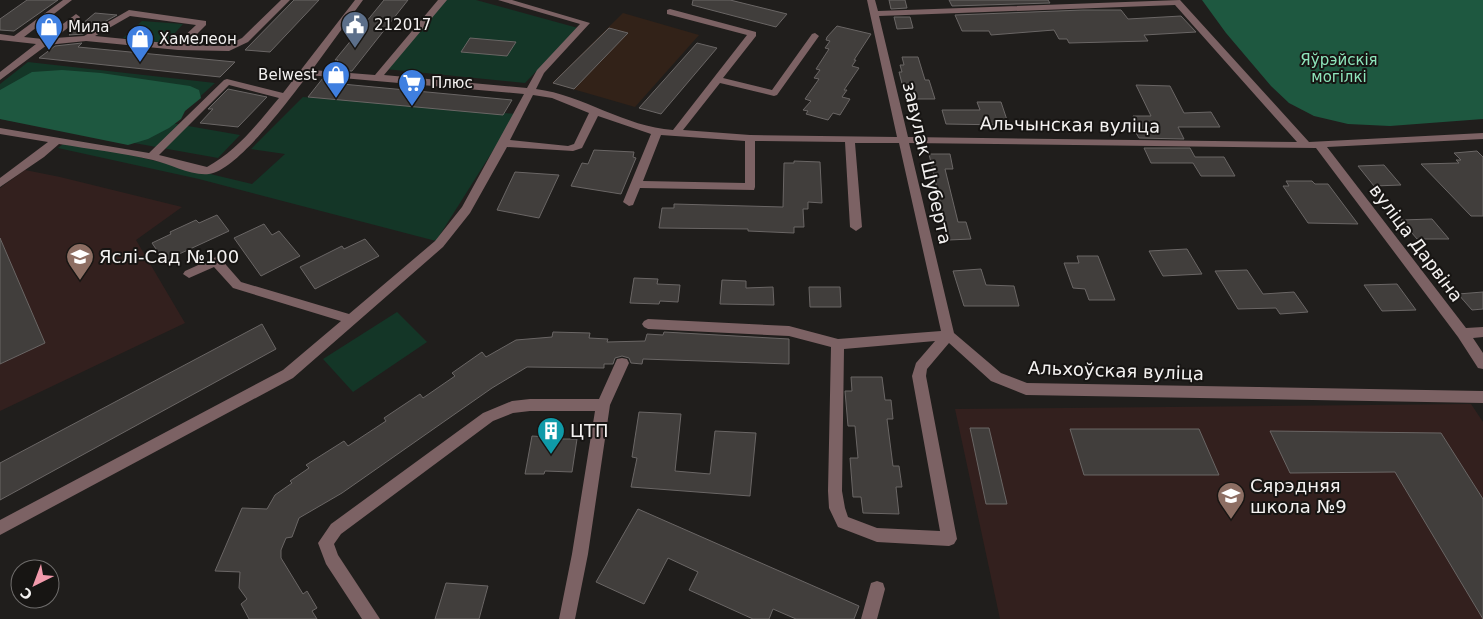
<svg xmlns="http://www.w3.org/2000/svg" width="1483" height="619" font-family="'DejaVu Sans',sans-serif">
  <style>
    .industrial { fill: #322218 }
    .education { fill: #33201e }
    .green { fill: #143627 }
    .forest { fill: #1e5840 }
    .building { fill: #413e3c; stroke: #6a6665 }
    .lines { fill: none; stroke-linecap: round; stroke-linejoin: round }
    .minor { fill: #7c6264; fill-rule: evenodd }
    .labels { text-anchor: middle; stroke-width: 4; stroke-linejoin: round; paint-order: stroke }
    .far-poi-label { font-size: 15px; fill: #f4f2f1; stroke: #171513; text-anchor: start }
    .far-park-label { font-size: 15px; fill: #8ee5bb; stroke: #171513 }
    .street-label { font-size: 18px; fill: #f4f2f1; stroke: #171513 }
    .poi-label { font-size: 18px; fill: #f4f2f1; stroke: #171513; text-anchor: start }
  </style>
  <rect width="100%" height="100%" fill="#201e1c"/>
  <!-- industrial -->
  <path class="industrial" d="M623 13 699 35 635 107 552 83Z"/>
  <!-- education -->
  <path class="education" d="M25 170 60 177 182 207 136 240 185 323 0 411V188Z
    M1471 404 1483 422V619H1000L955 409Z"/>
  <!-- green -->
  <path class="green" d="M444 0H476L578 28 525 83 385 69Z
    M142 21 183 24 166 43 123 38Z
    M28 62 215 83 171 123 240 135 218 158 0 119V84Z
    M303 97 516 114 436 241 199 179 58 148 68 140 252 184 285 154 251 149Z
    M397 312 427 342 353 392 323 359Z"/>
  <!-- forest -->
  <path class="forest" d="M1202 0H1483V119L1390 126 1348 124 1314 116 1289 103 1271 86 1226 33Z
    M62 70 101 73 190 86 199 90 201 98 185 111 181 119 169 128 148 139 128 145 0 119V90L32 72Z"/>
  <!-- building -->
  <path class="building" d="M27 0H58L14 31 0 30V19Z
    M294 0H319L270 52 245 50Z
    M384 0H408L352 71 330 70 338 60H335Z
    M693 0H730L787 14 776 27 692 5Z
    M889 0H905L907 8 891 9Z
    M949 0H1048L1050 3 952 6Z
    M1083 10H1121L1128 19 1181 16 1196 32 1144 35 1148 41 1069 43 1067 39H1059L1054 30 991 35 989 31H962L955 15Z
    M95 13 117 15 83 34 69 35Z
    M894 17H910L913 28 897 29Z
    M837 26 871 34 854 60H856L852 66 859 68 844 90H847L842 97 850 99 840 115 833 113 828 120 806 114 808 111 803 110 811 101 805 99 807 96 819 79 814 78 820 70 816 69 829 49 825 48 830 41 826 40 827 37Z
    M609 28 628 33 574 89 553 83Z
    M470 38 516 42 507 56 461 52Z
    M82 43 78 47 235 62 220 77 39 58 55 46Z
    M697 43 717 48 661 114 639 108Z
    M902 57H918L925 80H929L935 99H906L899 72H902L900 65H904Z
    M323 78 345 80 342 84 512 100 503 115 308 97Z
    M1136 85 1170 86 1184 113 1211 112 1220 127H1178L1184 139 1139 138 1132 126H1138L1133 116H1151Z
    M228 89 267 97 238 127 200 123 213 109H208Z
    M977 102H1001L1007 120H1002L1004 125 946 124 942 110H980Z
    M1144 148H1190L1195 157H1224L1235 176H1201L1193 163H1151Z
    M594 150 634 152 633 157 636 158 621 194 571 186 582 163 588 164Z
    M1477 151 1483 157V216H1471L1421 164 1459 163 1456 160H1461L1454 153Z
    M929 154H950L953 169H945L958 222H966L971 239 949 240Z
    M794 161 820 162 822 203 808 202V209H803L804 227H794V233L748 231V229L659 228 662 208H674V204L783 207 784 163H794Z
    M1384 165 1401 185 1374 186 1358 166Z
    M515 172 559 175 539 218 497 210Z
    M1286 181H1312L1315 184H1328L1358 224 1308 223 1283 186H1289Z
    M217 215 229 231 164 261 152 243 171 234 170 232 196 220 199 223Z
    M1432 219 1449 239H1417L1401 220Z
    M264 224 272 235 279 231 300 256 261 276 234 238Z
    M0 238 45 343 0 364Z
    M365 239 379 256 315 289 300 267 342 246 344 249Z
    M1187 249 1202 274 1163 276 1149 251Z
    M1077 256H1098L1115 300H1089L1085 289 1073 288 1064 263H1079Z
    M981 269 986 285 1014 286 1019 306H964L953 271Z
    M1247 270 1263 294 1294 292 1308 312 1280 314 1276 308 1238 309 1215 271Z
    M634 278 658 279 657 284 680 285 678 302 660 301 659 304 630 303Z
    M722 280 746 281V288L773 287 774 305 720 304Z
    M1397 284 1416 310 1382 311 1364 285Z
    M809 287H840L841 307H810Z
    M1483 292V309L1472 310 1458 294Z
    M262 324 276 349 0 500V463Z
    M553 332 590 333 589 338 608 339 607 342 645 341 647 334 663 335 664 332 789 339V364L643 359 642 364 631 363 629 358 622 356 615 358 613 364H604V368L527 367 492 388 342 493 299 518 292 537 286 538 281 550V558L303 594 307 591 317 608 312 611 317 619H249L241 604 247 599 239 588 240 572 215 571 242 508 267 509 275 495 292 483 290 481 309 468 306 465 344 441 348 446 386 421 384 418 420 394 423 398 455 376 452 373 482 352 486 357 516 340 552 337Z
    M851 377H882L885 400H891L893 419H887L893 466H899L902 487H896L899 514 863 513 861 497H853L850 458H858L855 426H848L845 391H852Z
    M639 412 681 414 675 471 710 474 715 431 756 433 750 496 631 487 637 458 632 457Z
    M970 428H989L1007 504H986Z
    M1070 429H1199L1219 475H1084Z
    M1270 431 1441 433 1483 499V619L1395 472 1290 473Z
    M532 436 548 437V439H577L572 472 545 471 544 474H525Z
    M638 509 859 606 854 619H796L773 609 769 619H753L689 590 698 572 668 558 644 604 596 582Z
    M446 583 488 586 479 619H435Z"/>
  <g class="lines">
    <!-- minor -->
    <path class="minor" d="M63 0H72L24 37 43 39 76 14 80 17 79 19 55 38 84 36 129 10 206 21V25L186 45 225 46 242 38 281 0H290L248 42 229 51 178 50 86 41 47 45 0 80V72L36 44 0 40V34L14 36ZM130 16 196 25 176 44 95 36Z
      M355 0H363L312 70 375 75 438 0H447L384 75 527 88 537 70 580 24 498 0H512L590 23 544 73 536 89C583 95 625 127 673 130L747 35 667 14V10L670 9 756 32V36L723 78 772 90 812 34 815 33 819 36 777 95 774 96 720 83 683 130 750 135 897 137 867 0H875L878 11 1180 0 1309 142 1483 133V139L1327 147 1466 328 1483 327V337L1473 338 1483 353V369L1478 368 1458 337 1316 148 909 143 954 333 1001 373 1027 383 1483 391V403L1026 395 991 381 949 343 927 369 926 376 957 539 954 544 949 546 877 542 838 527 829 508 828 491 831 347 789 336 648 329 644 327 642 324 644 321 648 319 789 326 838 339 941 331 899 143H855L862 227 856 231 850 227 845 142 755 141V187L754 190 640 188 633 205 629 206 623 202 651 134 598 116 582 148 573 151 507 147 470 213 443 247 293 378 0 535V520L283 370 341 321 233 288 214 267 189 278 183 274 185 271 216 257 220 258 241 282 349 314 435 241 462 207 524 94 308 75C290 98 238 170 209 174 191 176 170 164 153 160 122 153 90 149 59 144L44 157 0 187V178L48 142 0 134V128L149 153 224 80 227 79 283 93ZM1175 5 1297 142 908 137 879 16ZM229 85 279 98C258 123 237 151 207 167L159 155ZM533 95 552 98 589 113 574 144 568 146 510 140ZM661 135 745 141V183L643 181ZM935 341 916 363 912 376 940 531 877 528 848 517 845 508 842 491 844 349Z
      M622 358 627 359 629 363 610 405 588 554 575 619H559L572 554 595 411H530L513 413 493 421 341 534 334 544 338 555 380 619H362L326 564 318 543 331 524 483 413 512 401 530 399H599L617 359Z
      M877 581 883 583 885 589 877 619H861L871 583Z"/>
  </g>
  <!-- icons -->
  <defs>
    <symbol id="civic-pin" viewBox="-11 -11 22 30"><path d="M0 17L-7.5 6A9.5 9.5 0 1 1 7.5 6Z" fill="#5c6f8a" stroke="#171513"/><path d="M-.6-6.5H3V-4.5H.6V-3L4-1V1h2V6H-6V1h2V-1L-.6-3ZM-1.2 2.5V6h2.4V2.5Z" fill="#fff"/></symbol>
    <symbol id="shop-pin" viewBox="-11 -11 22 30"><path d="M0 17L-7.5 6A9.5 9.5 0 1 1 7.5 6Z" fill="#3f7fe0" stroke="#171513"/><path d="M-5-2.5h2.3a2.7 3.5 0 0 1 5.4 0H5L5.5 6h-11ZM-1.5-2.5h3a1.5 2.3 0 0 0-3 0Z" fill="#fff"/></symbol>
    <symbol id="supermarket-pin" viewBox="-11 -11 22 30"><path d="M0 17L-7.5 6A9.5 9.5 0 1 1 7.5 6Z" fill="#3f7fe0" stroke="#171513"/><path d="M-6-5.5h2.5l.6 2H6L4.5 2H-2.5L-4.4-4H-6ZM-1.5 3.2a1.3 1.3 0 1 0 .1 0ZM3 3.2a1.3 1.3 0 1 0 .1 0Z" fill="#fff"/></symbol>
    <symbol id="school-pin" viewBox="-11 -11 22 30"><path d="M0 17L-7.5 6A9.5 9.5 0 1 1 7.5 6Z" fill="#8d6e63" stroke="#171513"/><path d="M0-5L7-2L0 1L-7-2ZM-4 1L0 2.5L4 1V4Q0 6-4 4Z" fill="#fff"/></symbol>
    <symbol id="building-pin" viewBox="-11 -11 22 30"><path d="M0 17L-7.5 6A9.5 9.5 0 1 1 7.5 6Z" fill="#0f9aa8" stroke="#171513"/><path d="M-4-6H4V6H1V3H-1V6H-4ZM-2.5-4.3h1.7v1.8h-1.7ZM.8-4.3h1.7v1.8H.8ZM-2.5-1h1.7V.8h-1.7ZM.8-1h1.7V.8H.8Z" fill="#fff"/></symbol>
  </defs>
  <g fill-rule="evenodd">
    <use href="#civic-pin" x="339" y="9" width="32" height="43"/>
    <use href="#shop-pin" x="33" y="11" width="32" height="43"/>
    <use href="#shop-pin" x="124" y="23" width="32" height="43"/>
    <use href="#shop-pin" x="320" y="59" width="32" height="43"/>
    <use href="#supermarket-pin" x="396" y="67" width="32" height="43"/>
    <use href="#school-pin" x="64" y="241" width="32" height="43"/>
    <use href="#building-pin" x="535" y="415" width="32" height="43"/>
    <use href="#school-pin" x="1215" y="480" width="32" height="43"/>
  </g>
  <g class="labels">
    <!-- far-poi labels -->
    <g class="far-poi-label">
      <text x="374" y="30">212017</text>
      <text x="68" y="32">Мила</text>
      <text x="159" y="44">Хамелеон</text>
      <text x="317" y="80" text-anchor="end">Belwest</text>
      <text x="431" y="88">Плюс</text>
    </g>
    <!-- far-park labels -->
    <g class="far-park-label">
      <text x="1339" y="65">Яўрэйскія<tspan x="1339" dy="17">могілкі</tspan></text>
    </g>
    <!-- street labels -->
    <g class="street-label">
      <text transform="translate(1070 125) rotate(1)" y="6">Альчынская вуліца</text>
      <text transform="translate(927 163) rotate(77)" y="6">завулак Шуберта</text>
      <text transform="translate(1416 243) rotate(53)" y="6">вуліца Дарвіна</text>
      <text transform="translate(1116 371) rotate(2)" y="6">Альхоўская вуліца</text>
    </g>
    <!-- poi labels -->
    <g class="poi-label">
      <text x="99" y="263">Яслі-Сад №100</text>
      <text x="570" y="437">ЦТП</text>
      <text x="1250" y="492">Сярэдняя<tspan x="1250" dy="21">школа №9</tspan></text>
    </g>
  </g>
  <!-- north arrow -->
  <g transform="translate(35 584) rotate(222)"><circle r="24" fill="#171513" stroke="#6f6d6c"/>
  <path d="M0-4L9 19L0 12L-9 19Z" fill="#f29aac"/>
  <text y="-8" font-size="14" font-weight="bold" text-anchor="middle" fill="#f4f2f1">С</text>
  </g>
</svg>
